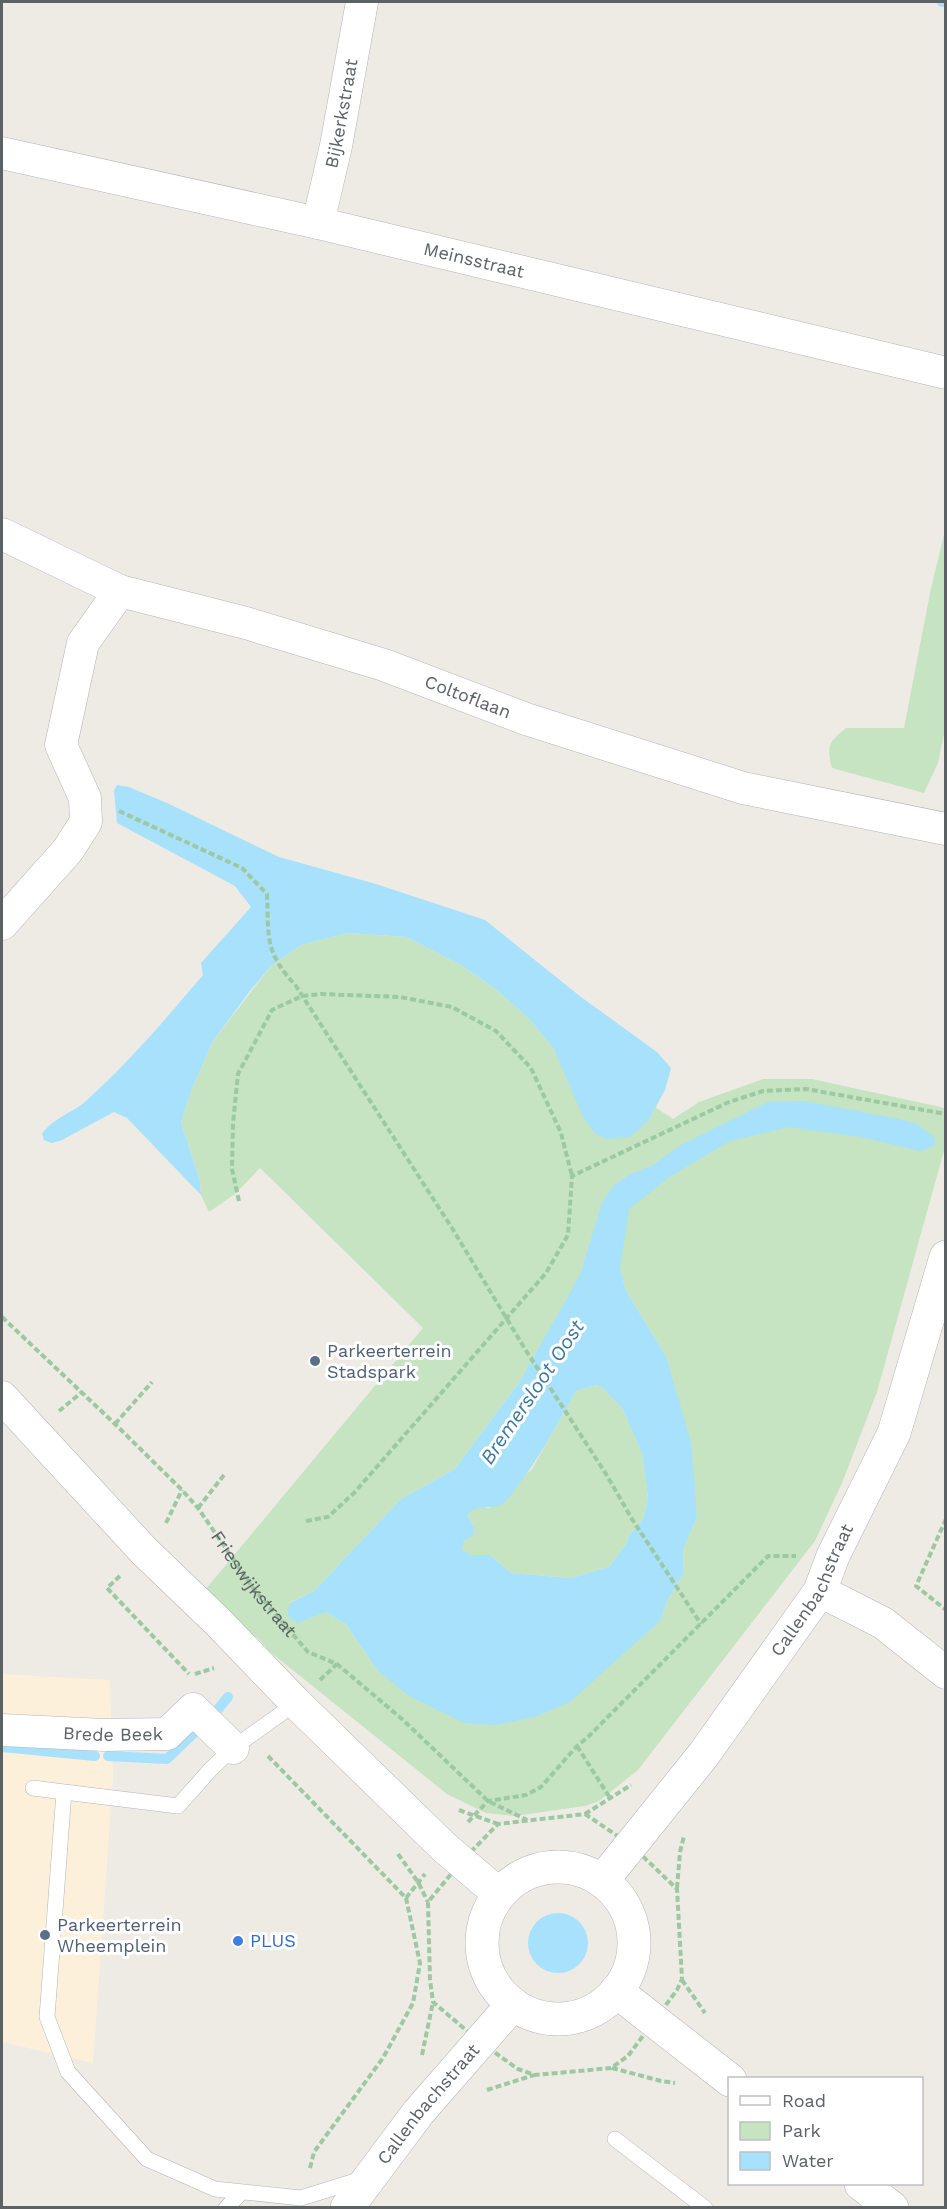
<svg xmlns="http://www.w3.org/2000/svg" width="947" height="2209" font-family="'Work Sans',sans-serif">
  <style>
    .commercial { fill: #fcf0db }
    .green { fill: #c6e4c2; fill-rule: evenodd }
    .water { fill: #a7e1fb; fill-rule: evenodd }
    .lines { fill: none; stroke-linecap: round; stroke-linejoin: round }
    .stream { stroke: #a7e1fb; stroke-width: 10 }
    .lane-casing { stroke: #b2b5b9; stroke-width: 16 }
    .street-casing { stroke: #b2b5b9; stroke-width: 33 }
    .secondary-casing { stroke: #b1b5b9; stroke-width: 34 }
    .path { stroke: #9cc8a3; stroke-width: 4; stroke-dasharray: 6 3; stroke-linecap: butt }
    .lane { stroke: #fff; stroke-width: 15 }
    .street { stroke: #fff; stroke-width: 32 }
    .secondary { stroke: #fff; stroke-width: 33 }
    .service-dot { fill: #5c6f8a; stroke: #fff; stroke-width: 2 }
    .shop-dot { fill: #3f7fe0; stroke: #fff; stroke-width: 2 }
    .labels { text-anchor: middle; stroke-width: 6; stroke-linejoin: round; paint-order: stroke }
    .street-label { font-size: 18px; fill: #5c6164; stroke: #fff }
    .service-label { font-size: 18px; fill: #4e5e75; stroke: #fff; text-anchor: start }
    .shop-label { font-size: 18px; fill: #366cbe; stroke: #fff; text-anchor: start }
    .water-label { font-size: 20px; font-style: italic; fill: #3f779b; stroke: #fff }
  </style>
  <rect width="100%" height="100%" fill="#eeebe4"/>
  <!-- commercial -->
  <path class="commercial" d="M2 1674 110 1680 113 1777 93 2063 2 2042Z"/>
  <!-- green -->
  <path class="green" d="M945 530V730L938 763 924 793 832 768C826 746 829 742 846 728H904L930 593Z
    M348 933 406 937 461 965 498 991 530 1020 554 1049 569 1079 648 1121 655 1107 673 1119 699 1102 763 1079H812L945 1108V1147L877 1392 842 1483 815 1541 638 1770 599 1801 585 1806 514 1816 486 1813 447 1794 269 1651 258 1638 238 1627 205 1590 423 1328 260 1168 235 1194 209 1212 201 1195 200 1181 181 1122 191 1091 213 1041 271 966 301 945ZM620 1269 626 1291 666 1356 697 1517 683 1550 684 1573 667 1601 661 1620 378 1671 346 1624 325 1612 289 1603 314 1591 401 1499 455 1469 520 1381Z
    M596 1385 602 1387 622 1408 642 1453 648 1498 643 1519 629 1536 627 1543 609 1567 571 1578 511 1573 490 1555H471L461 1550 464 1541 474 1527 467 1515C474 1507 479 1505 489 1508L532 1469 576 1391Z"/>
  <!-- water -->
  <path class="water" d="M117 785 129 787 167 803 279 857 376 884 485 920 581 997 657 1052 671 1068 665 1090 648 1121 630 1137 606 1139 595 1133 583 1117 554 1049 530 1020 498 991 461 965 406 937 348 933 301 945 271 966 250 991 213 1041 191 1091 181 1122 200 1181 201 1195 127 1118 114 1112 60 1141 51 1143 44 1140 42 1134C53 1118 72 1113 86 1101 129 1062 166 1019 203 975L201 963 251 907 235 886 117 823 114 790Z
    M804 1101 899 1119 915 1123 934 1137 935 1146 920 1151 861 1137 789 1127 730 1141 671 1176 629 1209 620 1268 626 1291 666 1356 691 1442 697 1517 683 1550 684 1573 667 1601 661 1620 570 1702 535 1717 496 1725 464 1723 409 1696 378 1671 346 1624 325 1612 298 1623 287 1616 290 1603 314 1591 401 1499 455 1469 520 1381 580 1275 602 1203 613 1186 629 1175 653 1165 681 1145 768 1102ZM596 1385 602 1387 622 1408 642 1453 648 1498 643 1519 629 1536 627 1543 609 1567 571 1578 511 1573 490 1555H471L462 1550 464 1541 474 1535V1527L467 1515C481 1500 491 1513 505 1502 509 1499 513 1492 516 1488 540 1458 557 1424 576 1391Z
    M528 1943a30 30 0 1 1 60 0a30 30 0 1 1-60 0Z"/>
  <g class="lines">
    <!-- stream -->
    <path class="stream" d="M942 2H946
      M214 1714 228 1697
      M2 1747 95 1756
      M108 1756 167 1759 195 1732"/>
    <defs>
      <path id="lane" d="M296 1703 233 1748 211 1769 178 1806 64 1792 47 2017 68 2072 147 2159 215 2189 301 2198 362 2179
        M33 1788 64 1792
        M615 2139 705 2208
        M226 2208 242 2192"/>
      <g id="street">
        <path id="s2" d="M2 153 318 223 946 373"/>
        <path id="s3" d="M318 223 336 146 362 2"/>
        <path id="s4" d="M2 534 120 591 246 623 384 665 526 719 743 788 946 829"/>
        <path d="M2 924 68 850 86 822 85 798 61 745 83 643 120 591"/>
        <path d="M2 1397 144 1551 218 1622 296 1703 445 1848 499 1894"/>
        <path d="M820 1591 883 1623 946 1673"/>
        <path id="s5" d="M2 1730 104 1735 167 1734 193 1709 233 1748"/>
      </g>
      <g id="secondary">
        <circle cx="558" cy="1943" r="76"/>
        <path id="s6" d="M602 1881 704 1754 820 1591 833 1556 894 1433 946 1257"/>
        <path d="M616 1991 730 2080"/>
        <path d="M861 2184 892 2208"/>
        <path id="s7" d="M347 2208 418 2113 513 2004"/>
      </g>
    </defs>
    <!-- lane casing -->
    <use href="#lane" class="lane-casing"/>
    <!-- street casing -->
    <use href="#street" class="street-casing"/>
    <!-- secondary casing -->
    <use href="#secondary" class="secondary-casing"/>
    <!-- path -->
    <g class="path">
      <path d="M119 811 242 868 267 894C269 939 264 951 296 986L452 1228 525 1349 606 1474 632 1519 701 1624"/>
      <path d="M239 1201 232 1169 233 1123 238 1074 272 1010 302 996 321 994 400 997 452 1007 496 1031 531 1068 561 1133 572 1176"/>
      <path id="s1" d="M2 1317 115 1424 182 1490 198 1508 253 1588 308 1652 337 1664 402 1719 488 1801 527 1820"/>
      <path d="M59 1411 82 1392"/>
      <path d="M115 1424 152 1382"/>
      <path d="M198 1508 224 1475"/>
      <path d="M946 1519 916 1586 946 1610"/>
      <path d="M306 1521 328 1517 354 1493 546 1273 568 1235 572 1176 729 1102 763 1091 806 1089 946 1114"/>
      <path d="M166 1523 182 1490"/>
      <path d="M120 1576 107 1588 189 1674"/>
      <path d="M195 1674 214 1668"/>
      <path d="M320 1680 337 1664"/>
      <path d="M577 1746 610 1798"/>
      <path d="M268 1756 406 1898 425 1874"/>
      <path d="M459 1810 498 1824"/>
      <path d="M585 1814 631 1845 677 1889 682 1979 677 1990 628 2056 611 2068 535 2075 518 2069 480 2042 433 2002 430 1980 428 1902 461 1862 498 1824Z"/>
      <path d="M585 1814 631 1785"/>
      <path d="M468 1822 488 1801 526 1795 541 1787 577 1746 588 1737 768 1556H796"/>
      <path d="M398 1854 418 1882 428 1902"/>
      <path d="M677 1888 680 1852 684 1836"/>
      <path d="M682 1980 705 2013"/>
      <path d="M422 2055 433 2002"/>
      <path d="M612 2068 661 2081 675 2083"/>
      <path d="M487 2090 534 2075"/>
      <path d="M310 2168 314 2152 383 2058 413 2003 420 1963 406 1898"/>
    </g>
    <!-- lane -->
    <use href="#lane" class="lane"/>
    <!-- street -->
    <use href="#street" class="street"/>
    <!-- secondary -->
    <use href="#secondary" class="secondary"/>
  </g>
  <!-- markers -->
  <g class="service-dot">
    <circle cx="315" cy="1361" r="6"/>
    <circle cx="45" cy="1935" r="6"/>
  </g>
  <circle class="shop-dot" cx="238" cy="1941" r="6"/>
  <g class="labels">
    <!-- street labels -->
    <g class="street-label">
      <text dy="6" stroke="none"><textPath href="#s3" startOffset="112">Bijkerkstraat</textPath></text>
      <text dy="6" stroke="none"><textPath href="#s2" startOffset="484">Meinsstraat</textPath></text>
      <text dy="6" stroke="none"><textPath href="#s4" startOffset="495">Coltoflaan</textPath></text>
      <text dy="6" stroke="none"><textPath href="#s1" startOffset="368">Frieswijkstraat</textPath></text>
      <text dy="6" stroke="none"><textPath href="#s6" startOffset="360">Callenbachstraat</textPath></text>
      <text dy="6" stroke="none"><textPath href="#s5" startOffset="111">Brede Beek</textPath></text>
      <text dy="6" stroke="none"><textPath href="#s7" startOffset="132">Callenbachstraat</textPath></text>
    </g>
    <!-- service labels -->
    <g class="service-label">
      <text x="327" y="1357">Parkeerterrein<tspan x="327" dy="21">Stadspark</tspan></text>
      <text x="57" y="1931">Parkeerterrein<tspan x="57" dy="21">Wheemplein</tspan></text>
    </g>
    <!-- shop labels -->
    <g class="shop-label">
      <text x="250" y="1947">PLUS</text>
    </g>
    <!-- water labels -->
    <g class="water-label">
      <text transform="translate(532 1392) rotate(-56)" y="7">Bremersloot Oost</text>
    </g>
  </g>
  <!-- border -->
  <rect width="947" height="2209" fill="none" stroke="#5c6164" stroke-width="6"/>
  <!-- legend -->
  <rect x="728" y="2077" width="195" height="108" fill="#ffffff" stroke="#bec0c1" stroke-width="1.5"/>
  <rect x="740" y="2096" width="30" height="9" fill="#ffffff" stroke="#bec0c1" stroke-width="1.5"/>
  <text x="782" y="2107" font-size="18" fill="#5c6164">Road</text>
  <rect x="740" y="2122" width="30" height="18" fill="#c6e4c2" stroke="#bec0c1" stroke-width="1.5"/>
  <text x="782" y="2137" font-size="18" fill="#5c6164">Park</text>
  <rect x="740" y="2152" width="30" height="18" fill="#a7e1fb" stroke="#bec0c1" stroke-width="1.5"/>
  <text x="782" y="2167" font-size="18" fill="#5c6164">Water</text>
</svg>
